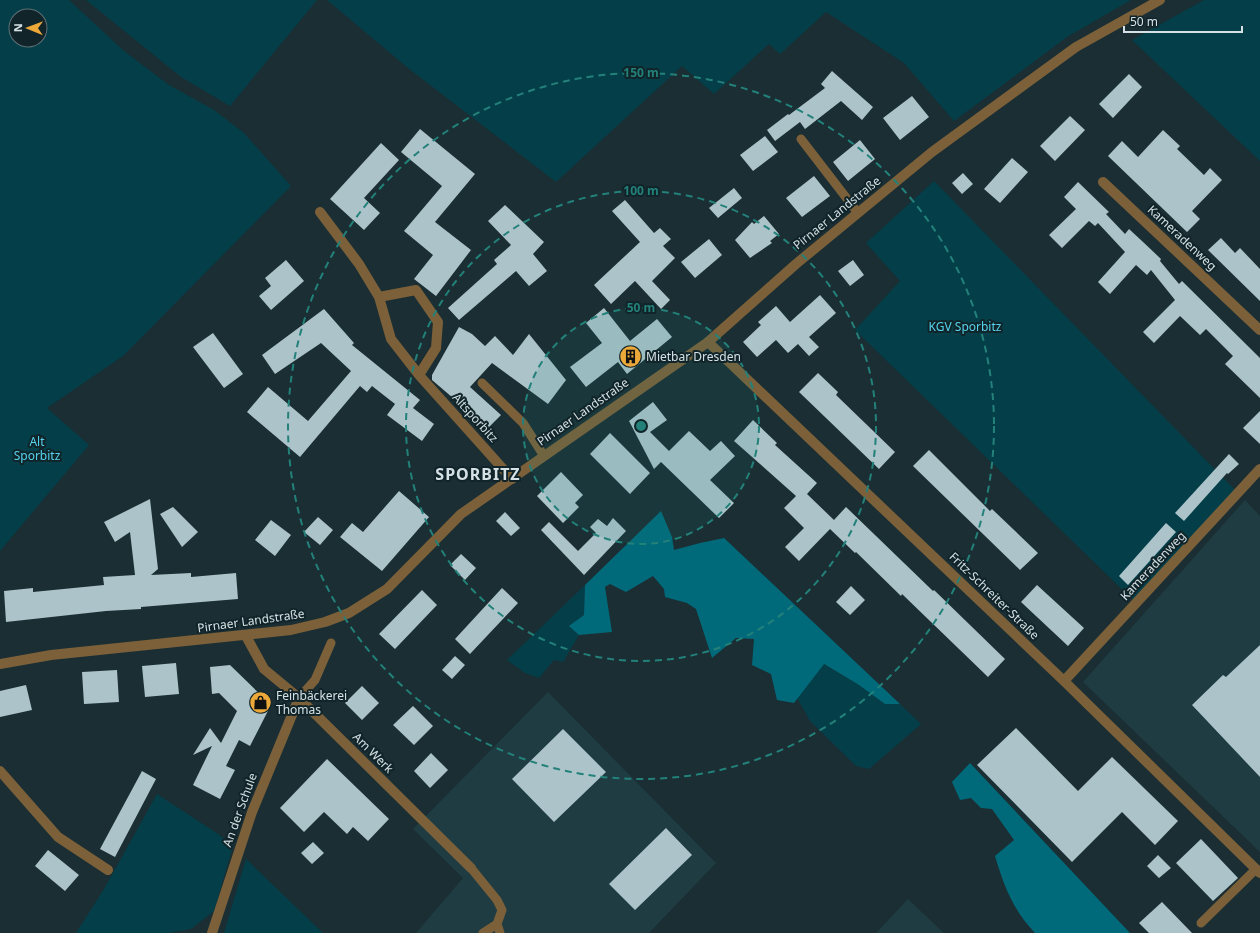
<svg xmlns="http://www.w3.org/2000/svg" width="1260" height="933" font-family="'Noto Sans',sans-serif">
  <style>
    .built { fill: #1f3c42 }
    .green { fill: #043f49; fill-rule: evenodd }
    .forest { fill: #006a7b }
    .building { fill: #abc3c9 }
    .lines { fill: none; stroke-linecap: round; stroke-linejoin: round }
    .service { stroke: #7b6039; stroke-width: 9 }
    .minor { stroke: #7b6039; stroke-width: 10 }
    .tertiary { stroke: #7b6039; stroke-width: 10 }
    .ring { fill: none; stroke: #23817a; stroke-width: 2; stroke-dasharray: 7 5 }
    .labels { text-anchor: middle; stroke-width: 4; stroke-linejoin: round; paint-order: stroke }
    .street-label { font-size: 12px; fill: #d5e1e4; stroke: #102429 }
    .park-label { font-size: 12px; fill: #55d3ed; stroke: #102429 }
    .poi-label { font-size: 12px; fill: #d5e1e4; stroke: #102429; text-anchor: start }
    .district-label { font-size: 16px; font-weight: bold; letter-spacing: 1px; fill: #d5e1e4; stroke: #102429 }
    .centre { fill: #23817a; stroke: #102429; stroke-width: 2 }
    .ring-label { font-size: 12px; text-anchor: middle; font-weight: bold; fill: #23817a; stroke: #102429; stroke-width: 4; stroke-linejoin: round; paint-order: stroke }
  </style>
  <rect width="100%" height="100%" fill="#1a2e33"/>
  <!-- built -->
  <path class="built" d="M1245 500 1260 516V852L1083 682Z
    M548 692 716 863 649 933H416L463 878 413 829Z
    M908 899 944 933H876Z"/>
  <!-- green -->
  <path class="green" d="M0 0H69L124 51 169 85 214 110 244 133 291 186 123 356 47 408 89 445 0 551ZM16 16H40V40H16Z
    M86 0H317L230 106 181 77Z
    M327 0H1131L1067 37 954 121 904 63 826 12 780 54 769 44 714 94 682 66 556 182 408 68Z
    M1204 0H1260V161L1132 40Z
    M934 181 1236 491 1133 600 855 330 900 281 866 243Z
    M585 585 584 615 570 626 579 635 563 662 554 660 539 678 525 673 507 660Z
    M823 664 859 685 885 704H900L921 724 869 769 856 766 810 721 797 698Z
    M157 794 218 834 233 846 214 911 191 929 168 933H76L104 889Z
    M246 859 323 933H224Z"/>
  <!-- forest -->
  <path class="forest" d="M661 511 672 537 674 550 700 543 724 538 900 704H885L859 685 824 664 794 703 777 700 771 674 752 665 754 639 736 638 712 658 696 609 687 603 665 597 664 589 653 576 626 592 610 584 605 587 612 632 579 635 569 626 584 615 585 585Z
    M970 763 1130 933H1035C1013 910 1004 886 995 856L1014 840 992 809 981 808 971 798 960 800 952 782Z"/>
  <!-- building -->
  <path class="building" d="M832 71 873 107 862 120 841 101 805 129 800 122 775 141 767 130 788 114 789 115 825 88 821 84Z
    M1129 74 1142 87 1113 118 1099 104Z
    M912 96 929 117 900 140 883 118Z
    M1070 116 1085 130 1055 161 1040 146Z
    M420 129 475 174 435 222 471 250 436 296 414 279 433 255 404 231 442 186 401 152Z
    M1163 130 1180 146 1177 149 1204 175 1210 168 1222 180 1192 211 1200 219 1187 232 1108 156 1122 141 1138 157Z
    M765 136 778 152 753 171 740 155Z
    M860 140 875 159 848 181 833 162Z
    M381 143 399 160 364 198 380 213 364 230 330 199Z
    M1012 158 1028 172 1000 203 984 189Z
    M963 173 973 184 962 194 952 183Z
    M814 176 830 196 802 217 786 198Z
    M1078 182 1109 212 1106 214 1125 234 1129 229 1142 241 1161 259 1160 261 1179 284 1182 281 1260 358V398L1225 364 1233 356 1206 329 1200 335 1180 316 1154 343 1143 332 1175 300 1151 270 1147 275 1136 265 1110 294 1098 282 1125 252 1098 223 1095 226 1089 221 1062 248 1049 235 1076 209 1064 197Z
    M734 188 742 198 718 218 709 208Z
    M625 200 654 233 660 228 671 239 663 246 675 258 652 281 670 300 661 309 635 281 611 304 594 285 640 242 612 211Z
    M505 205 544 242 533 254 547 271 529 286 516 271 459 320 448 308 497 264 494 260 511 245 488 221Z
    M764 216 779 234 770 241 772 243 750 258 735 240 752 222 754 224Z
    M1221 238 1235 253 1240 248 1260 269V301L1208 250Z
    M709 239 722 255 695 278 681 262Z
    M286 260 304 281 271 310 259 296 271 286 265 278Z
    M853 260 864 275 850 286 838 271Z
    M820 295 836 313 809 337 819 347 809 356 798 344 788 353 776 340 757 357 743 342 761 325 758 322 776 306 790 322Z
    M604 308 630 341 657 319 672 337 627 374 618 362 586 387 570 367 602 343 586 323Z
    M324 309 354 343 352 345 420 400 413 408 434 424 422 441 387 415 395 404 372 386 367 392 360 386 300 457 247 412 268 387 308 421 351 371 321 343 275 374 262 355Z
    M459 327 472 334 485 346 495 336 513 355 529 334 566 380 548 404 492 363 470 387 501 415 488 428 432 380V375Z
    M213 333 243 374 224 388 193 347Z
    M818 373 838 392 836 395 895 452 879 469 799 392Z
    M653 402 667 420 650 432 669 451 689 431 710 451 721 441 735 456 710 480 734 503 719 518 661 462 654 469 629 421Z
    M1260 411V444L1243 428Z
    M753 420 777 443 775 445 817 483 807 494 834 520 846 507 933 591 934 590 1005 659 988 677 902 594 901 596 856 552 855 553 830 529 799 561 785 547 804 528 784 508 796 496 734 441Z
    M610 433 650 473 630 494 590 454Z
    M929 450 990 511 992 509 1038 553 1020 570 913 466Z
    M1229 454 1239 464 1228 474 1227 473 1184 521 1175 513Z
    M561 472 583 495 575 503 579 507 563 523 537 496Z
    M399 491 429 517 382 571 340 537 352 523 363 532Z
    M150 499 158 569 151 575 191 573V577L236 573 238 599 141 607V609L106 611 6 622 4 591 33 588V592L104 585 103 577 135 575 130 532 115 542 104 522Z
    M173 507 198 532 182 547 160 514Z
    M505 512 520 528 511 536 496 521Z
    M318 517 333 530 320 545 304 532Z
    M613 518 626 531 584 575 541 530 549 522 578 551 596 533 590 527 598 519 607 526Z
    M271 520 291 535 275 556 255 540Z
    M1166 523 1176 532 1128 585 1119 576Z
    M461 554 476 568 465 580 450 565Z
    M1037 585 1084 628 1068 646 1021 602Z
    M851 586 865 600 850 615 836 602Z
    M502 588 518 603 470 654 455 639Z
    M422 590 437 605 395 649 379 634Z
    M1260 645V777L1192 705 1223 675 1226 677Z
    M455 656 465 665 452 679 442 670Z
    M176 663 179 694 145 697 142 666Z
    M230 665 271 705 250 746 239 740 226 766 235 770 220 799 193 785 212 746 193 755 210 728 221 743 237 711 219 693 212 694 210 667Z
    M117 670 119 702 84 704 82 672Z
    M26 685 32 710 0 717V691Z
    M362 686 379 703 362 720 345 703Z
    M413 706 433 726 414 745 393 725Z
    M1016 728 1078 791 1112 757 1178 821 1155 845 1122 812 1072 862 977 765Z
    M563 729 606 772 554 822 512 779Z
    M431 753 448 770 430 788 414 771Z
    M327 759 389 819 368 841 353 827 347 834 324 812 304 832 280 808Z
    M142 771 156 779 115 857 100 849Z
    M666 828 692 855 635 910 609 884Z
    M1201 839 1238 878 1213 901 1176 863Z
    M313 842 324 853 312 864 301 853Z
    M48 850 79 875 65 891 35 866Z
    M1158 855 1171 868 1159 878 1147 866Z
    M1162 902 1192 933H1149L1139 923Z"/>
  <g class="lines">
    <!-- service -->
    <path class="service" d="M801 139 858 213
      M482 383 523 423 544 456
      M299 698 315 680 331 643
      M471 868 497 900 502 910 497 924 500 933
      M1201 923 1256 869
      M483 933 497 924"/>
    <!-- minor -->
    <path class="minor" d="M1103 182 1260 330
      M320 212 359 264 379 297 391 339 419 375 512 479
      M379 297 416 290 438 322 436 348 419 375
      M708 342 1064 681 1260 873
      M246 636 264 669 299 698 471 868
      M1064 681 1260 469
      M0 771 58 837 108 870
      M212 933 252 812 299 698"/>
    <!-- tertiary -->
    <path class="tertiary" d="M0 664 51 655 291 630 325 622 349 613 387 589 461 514 708 342 796 264 932 152 1076 47 1160 0"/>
  </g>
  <!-- distance rings -->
  <circle cx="641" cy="426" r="118" fill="#23817a" fill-opacity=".12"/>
  <g class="ring">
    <circle cx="641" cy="426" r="118"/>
    <circle cx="641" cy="426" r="235"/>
    <circle cx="641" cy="426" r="353"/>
  </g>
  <!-- icons -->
  <defs>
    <symbol id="building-disc" viewBox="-11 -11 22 22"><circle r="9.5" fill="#eca93a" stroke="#102429"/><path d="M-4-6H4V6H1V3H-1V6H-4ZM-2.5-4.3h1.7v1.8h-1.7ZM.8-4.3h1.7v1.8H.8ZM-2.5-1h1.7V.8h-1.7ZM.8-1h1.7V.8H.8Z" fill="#111"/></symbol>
    <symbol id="shop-disc" viewBox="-11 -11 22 22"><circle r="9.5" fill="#eca93a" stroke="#102429"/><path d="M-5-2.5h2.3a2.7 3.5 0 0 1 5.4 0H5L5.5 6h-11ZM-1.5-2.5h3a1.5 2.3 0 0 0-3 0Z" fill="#111"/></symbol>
  </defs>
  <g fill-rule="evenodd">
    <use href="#building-disc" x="618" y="344" width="25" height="25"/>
    <use href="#shop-disc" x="248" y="690" width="25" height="25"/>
  </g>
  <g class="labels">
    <!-- street labels -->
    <g class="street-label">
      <text transform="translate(837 213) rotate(-39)" y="4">Pirnaer Landstraße</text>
      <text transform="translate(1182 238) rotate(43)" y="4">Kameradenweg</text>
      <text transform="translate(583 412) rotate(-35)" y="4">Pirnaer Landstraße</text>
      <text transform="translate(475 418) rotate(48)" y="4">Altsporbitz</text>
      <text transform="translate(1153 566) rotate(-47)" y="4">Kameradenweg</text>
      <text transform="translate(994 596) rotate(44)" y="4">Fritz-Schreiter-Straße</text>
      <text transform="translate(251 621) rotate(-8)" y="4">Pirnaer Landstraße</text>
      <text transform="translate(373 753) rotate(45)" y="4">Am Werk</text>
      <text transform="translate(240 810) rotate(-70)" y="4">An der Schule</text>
    </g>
    <!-- park labels -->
    <g class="park-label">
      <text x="965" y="331">KGV Sporbitz</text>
      <text x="37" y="446">Alt<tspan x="37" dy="14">Sporbitz</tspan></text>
    </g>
    <!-- poi labels -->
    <g class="poi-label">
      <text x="646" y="361">Mietbar Dresden</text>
      <text x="276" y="700">Feinbäckerei<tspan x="276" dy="14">Thomas</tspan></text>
    </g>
    <!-- district labels -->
    <g class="district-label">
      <text x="478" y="480">SPORBITZ</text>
    </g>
  </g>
  <circle cx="641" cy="426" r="6" class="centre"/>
  <g class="ring-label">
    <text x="641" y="77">150 m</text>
    <text x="641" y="195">100 m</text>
    <text x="641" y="312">50 m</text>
  </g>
  <!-- north arrow -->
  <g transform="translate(28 28) rotate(271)"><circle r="19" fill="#102429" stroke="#5f7074"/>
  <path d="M0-3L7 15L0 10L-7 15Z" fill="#eca93a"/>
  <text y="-6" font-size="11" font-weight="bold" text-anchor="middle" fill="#d5e1e4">N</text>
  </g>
  <!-- scale -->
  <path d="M1124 26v6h118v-6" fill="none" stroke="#d5e1e4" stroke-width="2"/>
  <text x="1130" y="26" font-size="12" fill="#d5e1e4" stroke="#102429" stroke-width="3" paint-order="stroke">50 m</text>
</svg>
